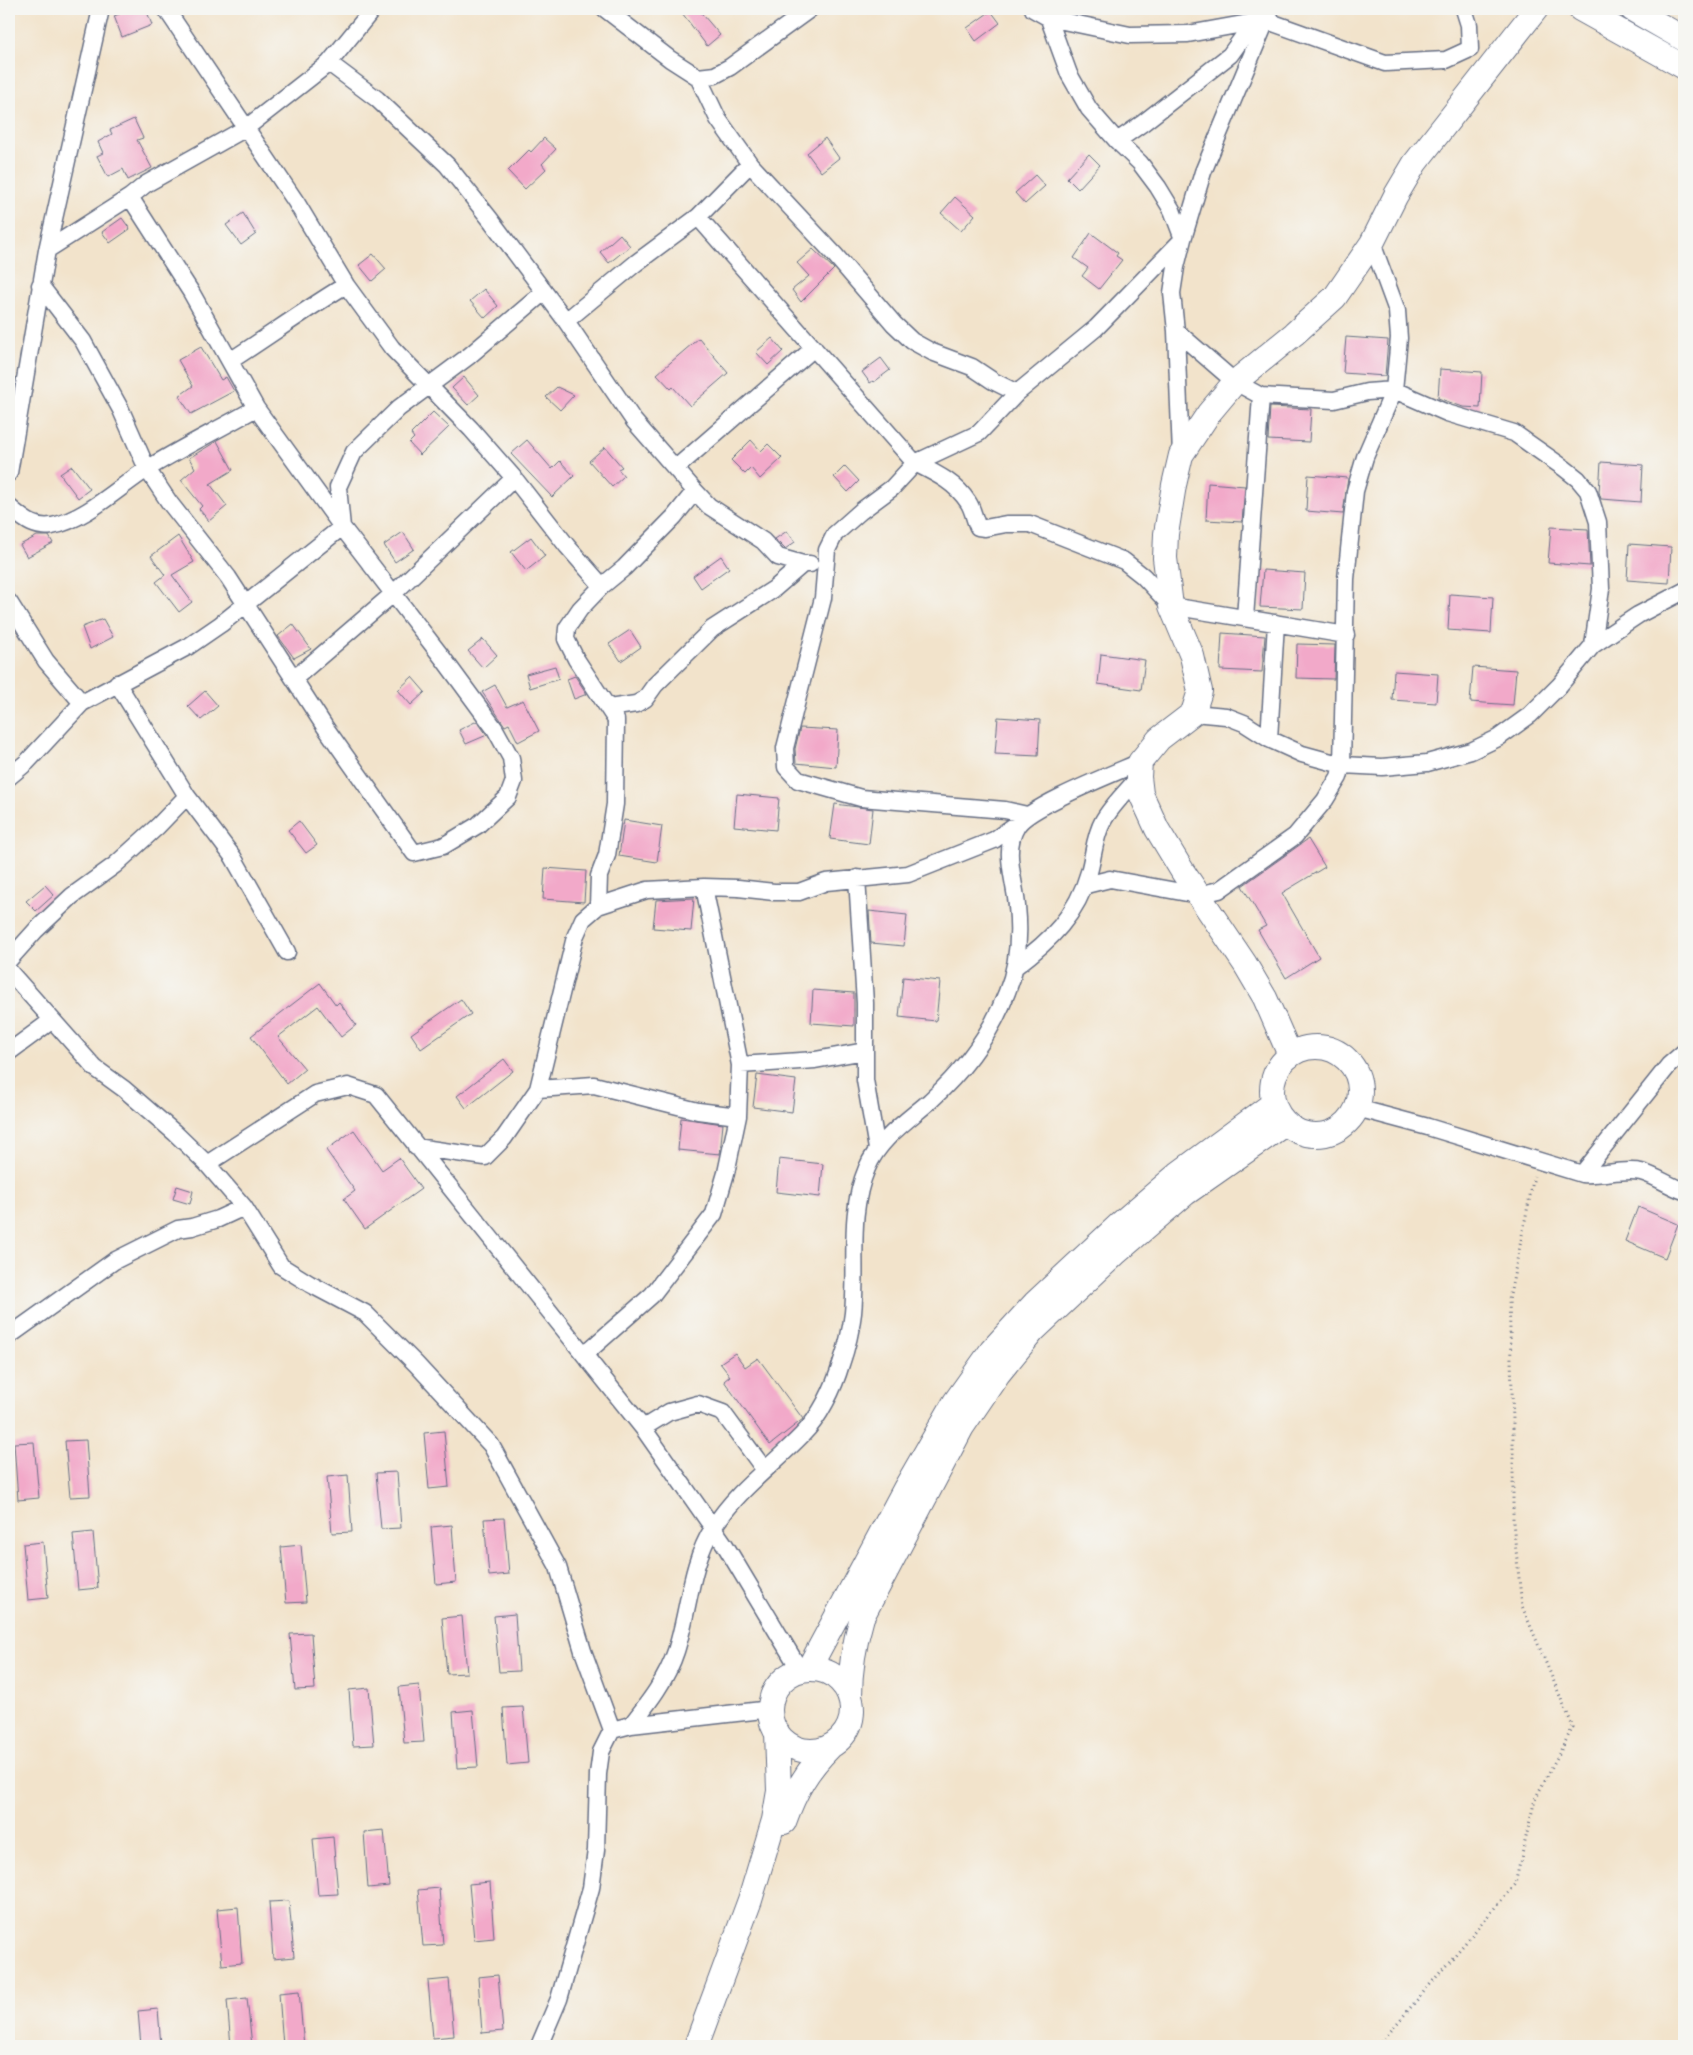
<svg xmlns="http://www.w3.org/2000/svg" width="1693" height="2055" font-family="'Libre Caslon Text',serif">
  <style>
    .building { fill: #f2a9c9 }
    .lines { fill: none; stroke-linecap: round; stroke-linejoin: round }
    .street-casing { stroke: #666e84; stroke-width: 19 }
    .secondary-casing { stroke: #666e84; stroke-width: 26 }
    .path { stroke: #666e84; stroke-width: 3; stroke-dasharray: 1 4; stroke-linecap: butt }
    .street { stroke: #fff; stroke-width: 16 }
    .secondary { stroke: #fff; stroke-width: 24 }
  </style>
  <rect width="100%" height="100%" fill="#f6f6f2"/>
  <filter id="ink" filterUnits="userSpaceOnUse"><feTurbulence type="fractalNoise" baseFrequency=".02" numOctaves="2"/><feDisplacementMap in="SourceGraphic" scale="10" xChannelSelector="R" yChannelSelector="G"/><feConvolveMatrix kernelMatrix="1 2 1 2 8 2 1 2 1" color-interpolation-filters="sRGB"/></filter>
  <filter id="wash" filterUnits="userSpaceOnUse"><feTurbulence type="fractalNoise" baseFrequency=".0096" numOctaves="4" result="noise"/><feDisplacementMap in="SourceGraphic" scale="20" xChannelSelector="R" yChannelSelector="G"/><feGaussianBlur stdDeviation="1.12" result="paint"/><feColorMatrix in="noise" values="0 0 0 0 0 0 0 0 0 0 0 0 0 0 0 0 0 1.4 0 .05"/><feComposite in="paint" operator="in"/></filter>
  <g filter="url(#wash)">
    <rect width="100%" height="100%" fill="#f2e3cb"/>
    <g id="blocks">
      <!-- building -->
      <path class="building" d="M132 9H146L152 25 122 37 114 16Z
        M679 9H698L720 35 707 46Z
        M991 11 1000 23 976 41 967 28Z
        M134 119 143 138 137 140 152 168 128 180 123 169 108 177 97 156 103 153 98 142 112 134 110 130Z
        M544 138 556 149 542 164 546 169 525 189 508 171 529 150 531 152Z
        M825 138 839 158 821 172 807 153Z
        M1089 154 1100 165 1078 189 1067 178Z
        M1035 175 1045 186 1025 204 1015 193Z
        M955 197 975 215 961 231 941 213Z
        M243 213 256 234 241 245 226 225Z
        M122 218 130 229 110 243 102 232Z
        M1091 233 1118 253 1116 256 1122 260 1099 289 1082 276 1088 268 1074 258Z
        M620 234 630 246 609 263 600 252Z
        M813 249 834 269 801 302 792 290 809 276 797 263Z
        M373 254 386 269 372 281 359 265Z
        M484 289 498 306 485 318 470 301Z
        M1346 337 1388 340 1385 376 1343 373Z
        M699 338 728 373 690 406 673 387 671 389 657 374Z
        M772 338 783 351 768 365 756 352Z
        M201 347 221 380 226 377 234 391 191 414 179 396 193 386 178 360Z
        M881 358 890 370 874 382 873 381 870 383 862 372Z
        M1440 369 1482 372 1480 408 1463 407 1438 398Z
        M464 377 479 395 468 405 452 388Z
        M557 387 574 395 560 410 546 397Z
        M1270 407 1311 409 1309 442 1268 440Z
        M433 412 449 427 420 455 409 443 414 438 411 434Z
        M527 440 552 469 560 461 574 476 552 497 511 454Z
        M751 440 761 451 768 444 782 458 760 479 751 468 745 474 731 460Z
        M217 441 233 470 210 484 227 506 209 521 199 509 202 506 181 480 195 468 189 458Z
        M605 447 622 467 618 469 624 476 612 487 589 461Z
        M1601 462 1643 465 1641 502 1601 499 1599 492Z
        M72 466 90 489 78 498 60 474Z
        M845 466 859 481 848 492 834 477Z
        M1308 475 1348 478 1343 514 1306 511Z
        M1208 483 1245 486 1242 522 1206 520Z
        M1551 527 1588 529 1590 566 1548 563Z
        M787 531 795 542 785 549 775 539Z
        M403 532 414 549 395 562 384 545Z
        M37 536H49L53 543 27 557 20 545Z
        M178 536 194 562 172 575 192 602 179 612 156 582 165 575 151 556Z
        M531 537 545 556 526 571 511 552Z
        M1629 544 1671 547 1669 583 1627 580Z
        M721 556 729 568 701 588 693 576Z
        M1263 570 1305 573 1303 609 1260 607Z
        M1450 594 1493 597 1491 633 1448 630Z
        M103 619 113 637 90 649 82 627Z
        M293 624 311 649 294 658 278 636Z
        M630 630 641 647 621 661 609 644Z
        M1222 633 1265 636 1262 672 1220 670Z
        M483 639 497 655 483 668 468 651Z
        M1297 644 1335 645 1334 679 1296 678Z
        M1101 654 1145 660 1141 690 1098 684Z
        M555 666 559 679 530 688 526 674Z
        M1473 667 1516 670 1513 705 1470 702Z
        M1394 671 1438 674 1436 703 1392 700Z
        M575 676 587 694 574 699 567 679Z
        M412 677 425 692 411 705 398 690Z
        M495 685 507 707 523 700 539 731 518 742 509 724 505 726 482 692Z
        M205 691 218 706 201 720 188 706Z
        M998 717 1040 720 1038 756 995 754Z
        M477 721 487 735 466 744 459 730Z
        M800 728 838 730 836 767 796 763 795 749Z
        M737 794 779 798 776 830 734 826Z
        M835 804 873 809 869 844 830 839Z
        M624 820 662 826 657 862 619 856Z
        M299 821 317 845 306 853 288 830Z
        M1308 839 1325 867 1282 893 1319 957 1286 978 1258 930 1266 926 1242 886Z
        M545 868 586 871 584 902 543 899Z
        M45 885 54 895 36 911 26 901Z
        M694 898 691 931 653 928 656 900Z
        M869 911 907 915 904 946 871 943Z
        M903 977 940 981 936 1021 899 1017Z
        M320 983 336 1005 339 1002 356 1025 341 1037 318 1006 278 1037 305 1069 287 1084 251 1036Z
        M813 990 854 993V1026L811 1023Z
        M461 999 471 1014 421 1049 411 1034Z
        M504 1059 513 1071 466 1108 457 1096Z
        M757 1075 796 1080 792 1112 753 1107Z
        M681 1118 723 1124 720 1154 678 1150Z
        M354 1130 382 1170 399 1158 421 1189 365 1229 344 1199 355 1191 326 1150Z
        M779 1159 823 1164 820 1197 776 1192Z
        M177 1186 193 1191 190 1204 173 1199Z
        M1638 1207 1678 1224 1665 1258 1625 1241Z
        M735 1353 745 1367 758 1358 803 1419 770 1445 724 1381 730 1376 720 1363Z
        M444 1431 449 1487 429 1489 424 1433Z
        M86 1440 90 1496 70 1497 65 1441Z
        M34 1442 39 1498 18 1500 14 1443Z
        M397 1472 401 1528 381 1529 376 1473Z
        M348 1475 352 1532 332 1533 327 1477Z
        M504 1518 509 1574 489 1576 484 1519Z
        M452 1525 456 1582 436 1584 431 1527Z
        M93 1532 98 1588 78 1590 73 1534Z
        M43 1542 48 1598 28 1600 23 1544Z
        M301 1545 306 1602 286 1603 281 1547Z
        M515 1614 519 1671 499 1672 494 1616Z
        M462 1616 467 1673 447 1674 442 1618Z
        M311 1633 315 1689 295 1690 290 1634Z
        M419 1685 424 1742 404 1743 399 1687Z
        M369 1688 374 1745 353 1746 349 1690Z
        M523 1707 528 1763 507 1765 503 1708Z
        M473 1710 478 1767 457 1768 453 1712Z
        M384 1830 389 1886 368 1888 364 1832Z
        M333 1837 338 1894 318 1895 313 1839Z
        M490 1882 494 1938 474 1940 469 1884Z
        M439 1888 443 1945 423 1946 418 1890Z
        M289 1901 294 1957 273 1959 269 1902Z
        M238 1907 242 1963 222 1965 217 1909Z
        M498 1975 503 2031 482 2033 478 1977Z
        M449 1979 454 2036 433 2038 428 1981Z
        M299 1991 304 2046H283L279 1993Z
        M247 1998 252 2046H231L227 2000Z
        M158 2009 161 2046H141L138 2011Z"/>
    </g>
  </g>
  <g filter="url(#ink)">
    <use href="#blocks" fill-opacity="0" stroke="#666e84" stroke-width="1"/>
    <g class="lines">
      <defs>
        <path id="street" d="M166 9 296 202 346 285 392 348 471 429 514 478 567 546 602 586
          M605 9 670 59 698 77 715 75 730 67 810 9
          M1033 9 1049 18 1130 35 1188 34 1265 20 1385 63 1446 60 1470 49 1469 25 1464 9
          M1046 11 1069 74 1089 109 1117 141 1140 163 1158 187 1172 210 1183 239 1176 267 1172 293 1176 331 1181 455
          M329 63 377 99 447 165 490 219 566 321 634 421 695 491 674 517 624 568 602 586 580 609 567 628 566 639 576 659 616 720 615 804 607 855 599 876 598 906
          M698 77 718 119 750 164 835 255 894 324 912 341 932 352 972 367 993 381 1017 393
          M1117 141 1143 123 1230 55 1253 23
          M698 217 915 463C935 473 955 482 968 502 973 509 974 519 978 527L985 528 1006 524H1030L1124 561 1143 576 1171 606 1346 635
          M47 250 130 197 146 184 246 128 329 63 373 9
          M40 285 83 341 121 410 147 469 169 502 228 577 325 727 414 853 443 846 478 825 508 797 514 781 511 758 495 729 445 661 342 527 256 408 191 292 130 197
          M566 321 636 263 698 217 750 164
          M1176 331 1235 382 1261 396 1334 400 1367 392 1394 390 1447 413 1514 433 1564 468 1578 479 1588 491 1598 522 1601 589 1593 645
          M230 361C269 336 306 309 346 285
          M676 468 814 348
          M9 473 47 250 101 9
          M695 491 709 506 763 541 778 557 803 564H810
          M9 507C23 518 33 529 52 526 85 520 119 487 147 469 182 447 220 429 256 408
          M9 602 46 661 82 703
          M1245 618 1261 396
          M295 678 394 593 514 478
          M117 683 187 796 233 857 287 952
          M609 708 636 704 645 699 655 685 712 629 774 589 803 564
          M1193 713 1226 716 1244 723 1269 739 1302 754 1342 765 1382 767 1427 763 1471 751 1498 738 1530 715 1559 686 1593 645 1638 615 1684 591
          M1269 739 1276 623
          M9 777 27 762 82 703 189 646 221 624 342 527 338 487 354 452 399 408 469 356 544 292
          M1027 815 1005 810 861 798 798 780 786 767 785 748 823 598 827 550 835 534 861 511 892 488 915 463 979 433 1017 393 1096 328 1183 239 1203 172 1271 9
          M857 878 865 1003V1080L877 1149
          M1086 885 1110 879 1198 895 1219 890 1295 836 1325 800 1339 777 1342 765 1346 579 1355 491 1365 457 1394 390 1399 338 1397 311 1372 243
          M9 960 36 930 72 896 115 865 158 826 187 796
          M1016 966C1050 941 1077 915 1089 872 1094 855 1094 837 1103 821 1112 805 1127 791 1139 777
          M9 971 95 1068 124 1089 175 1133 207 1164 244 1207 281 1266 310 1284 365 1313 416 1364 491 1445 558 1567 583 1651 612 1730
          M9 1052 51 1021
          M740 1065 815 1060 865 1051
          M538 1089 594 1085 698 1111 738 1116
          M1357 1108 1428 1127 1582 1174C1600 1176 1625 1168 1641 1172 1656 1176 1669 1186 1684 1191
          M416 1147 485 1157 504 1138 538 1089 575 937 583 919 598 906 647 890 704 887 738 888 774 892H799L826 882 908 874 994 840 1018 823
          M207 1164 315 1094 348 1086 376 1095 643 1428 725 1545 800 1670
          M1582 1174 1669 1065 1684 1052
          M9 1336 114 1261 178 1229 192 1227 218 1219 244 1207
          M585 1354 652 1295 714 1214 726 1173 738 1116 740 1065 704 887
          M643 1428 669 1412 698 1404 723 1413 764 1469
          M631 1725C649 1702 667 1679 676 1651 689 1611 690 1564 713 1528 738 1489 771 1467 802 1435 820 1417 834 1388 841 1364 847 1347 851 1330 853 1313 858 1264 847 1215 867 1168 879 1139 907 1121 930 1101 964 1070 991 1035 1007 992 1018 965 1020 935 1017 906 1015 880 1002 850 1017 826 1029 806 1115 773 1140 762
          M539 2046 559 1999 591 1888 596 1850 598 1774 601 1752 612 1730 631 1725 771 1709"/>
        <path id="secondary" d="M1580 9 1684 67
          M1632 9 1684 39
          M1272 1091a44 44 0 1 1 88 0a44 44 0 1 1-88 0Z
          M1290 1055 1265 998 1245 964 1183 872 1157 829 1141 794 1139 777 1140 762 1159 739 1193 713 1200 691 1192 656 1171 606 1165 558 1166 534 1174 485 1181 455 1209 413 1235 382 1294 334 1335 297 1372 243 1396 195 1415 163 1536 9
          M809 1668 906 1487 955 1402 992 1350 1035 1303 1122 1222 1178 1174 1274 1103
          M770 1710a41 41 0 1 1 82 0a41 41 0 1 1-82 0Z
          M850 1696C850 1668 854 1644 862 1617L962 1427 998 1374 1033 1331 1115 1254 1186 1193 1286 1123
          M784 1822C795 1791 807 1770 830 1747
          M696 2046 750 1900 774 1820 779 1791 777 1732"/>
      </defs>
      <!-- street casing -->
      <use href="#street" class="street-casing"/>
      <!-- secondary casing -->
      <use href="#secondary" class="secondary-casing"/>
      <!-- path -->
      <path class="path" d="M1378 2046 1515 1884 1535 1799 1573 1727 1522 1606 1513 1522V1420L1509 1300 1534 1176"/>
      <!-- street -->
      <use href="#street" class="street"/>
      <!-- secondary -->
      <use href="#secondary" class="secondary"/>
    </g>
  </g>
  <!-- margin -->
  <rect width="1693" height="2055" fill="none" stroke="#f6f6f2" stroke-width="30"/>
</svg>
